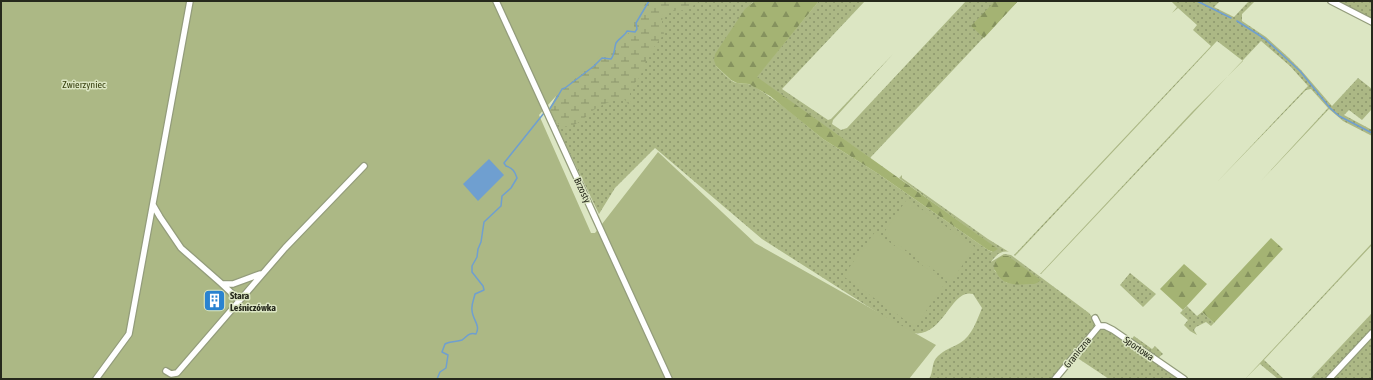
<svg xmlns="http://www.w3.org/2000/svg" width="1373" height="380" font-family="'Asap Condensed',sans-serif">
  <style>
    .grass { fill: url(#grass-dots); fill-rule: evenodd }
    .forest { fill: url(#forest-firs) }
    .wetland { fill: url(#wetland-marsh) }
    .park { fill: #acb885 }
    .water { fill: #6f9fd0 }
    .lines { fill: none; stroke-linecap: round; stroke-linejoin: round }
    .stream { stroke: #6f9fd0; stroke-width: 1.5 }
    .minor-casing { stroke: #939c7b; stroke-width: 8 }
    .minor { stroke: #fff; stroke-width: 5.5 }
    .labels { text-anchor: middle; stroke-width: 3; stroke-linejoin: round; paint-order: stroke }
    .park-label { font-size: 10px; fill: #37400f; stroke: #dce6c3 }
    .street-label { font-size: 10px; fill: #26291c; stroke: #dce6c3 }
    .poi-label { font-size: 10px; font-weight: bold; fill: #26291c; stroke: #dce6c3; text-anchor: start }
  </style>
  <defs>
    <pattern id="grass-dots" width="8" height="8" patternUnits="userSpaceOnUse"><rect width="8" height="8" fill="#acb885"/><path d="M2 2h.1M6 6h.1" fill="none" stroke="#8c966c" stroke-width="1.8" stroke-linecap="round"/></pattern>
    <pattern id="forest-firs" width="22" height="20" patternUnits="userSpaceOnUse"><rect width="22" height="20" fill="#a4b373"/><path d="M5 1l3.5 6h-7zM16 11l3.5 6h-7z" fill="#85925e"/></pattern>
    <pattern id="wetland-marsh" width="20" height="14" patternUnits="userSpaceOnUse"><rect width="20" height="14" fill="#acb885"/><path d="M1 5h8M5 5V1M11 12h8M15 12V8" fill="none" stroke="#8c966c"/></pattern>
  </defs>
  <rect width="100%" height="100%" fill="#dce6c3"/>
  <!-- grass -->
  <path class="grass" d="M625 1H755L752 3 716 66C722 71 730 82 737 83 744 84 748 83 754 86L783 106 823 139 877 173 988 250 992 252 997 249 899 178 902 175V178L988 239 1009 252C1001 250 995 256 991 262L1004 254 1011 255 1089 313C1094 319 1096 324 1092 331L1052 379H929C934 371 931 362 938 356 944 350 953 347 960 343 972 336 977 320 982 308L973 294C950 287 943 343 908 332L762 239 655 148 615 188 599 214 549 110ZM994 270 1034 284 1007 283Z
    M819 1H865L782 89 828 120 831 119 893 54 833 120 832 124 841 130 847 128 966 1H1018L870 158 756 77Z
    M1171 1H1220L1214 7 1234 17 1249 1H1255L1242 14V21L1266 37 1288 57 1301 70 1332 106 1358 78 1372 89V109L1362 120 1349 110 1344 115 1372 130V136L1343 121 1329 109 1260 182 1328 108 1311 89 1306 90 1217 182 1308 86 1290 66 1261 41 1041 274H1040L1192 112 1243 61 1217 41 1015 256 1014 255 1211 46 1193 30 1197 25 1178 8 1172 13 1177 7Z
    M1338 1H1372V20L1338 2Z
    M1372 243V245L1264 360 1284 379H1278L1260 364 1245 379Z
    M1130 273 1156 294 1143 307 1120 285Z
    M1187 306 1197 316 1202 312 1214 323 1211 326 1206 322 1196 327 1194 330 1197 335 1190 331 1184 325 1188 320 1180 313Z
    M1372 313V330L1326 379H1310Z
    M1102 329 1110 330 1180 379H1109L1076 357 1098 331Z
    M1134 336 1152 349 1155 346 1163 354 1158 358 1131 340Z
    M1372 337V379H1332Z"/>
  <!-- forest -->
  <path class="forest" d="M755 1H819L757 77 998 249 993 252 988 250 877 173 823 139 770 96 749 84 737 83 731 80 716 66 714 60 715 54 745 9Z
    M995 1H1018L984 38 971 26Z
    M1271 238 1283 249 1214 323 1202 312Z
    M1003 256H1008L1041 280 1037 283 1034 284C1017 284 1003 289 994 268 994 261 998 258 1003 256Z
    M1184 264 1207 284 1183 310 1160 289Z"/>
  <!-- wetland -->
  <path class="wetland" d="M625 1H700C687 10 685 12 669 10L663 14 662 22 664 34 648 55 640 77 631 87 630 94 631 103 630 104H628L624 99C620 98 616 100 612 101 606 103 600 106 595 109 584 117 570 136 555 121 552 118 551 113 549 110L557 94Z"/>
  <!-- park -->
  <path class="park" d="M1 1H647L634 22V29L612 46 611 56 605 54 601 55 556 96 539 115 591 233H595L658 152 755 243 936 345 909 379H1Z
    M907 199 975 247 951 282 883 234Z
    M875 232 946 282 915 327 843 276Z"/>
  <!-- water -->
  <path class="water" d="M489 159 504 175 478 201 463 184Z"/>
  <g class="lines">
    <!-- stream -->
    <path class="stream" d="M1197 1 1231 18
      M1237 21 1265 39 1288 60 1300 71 1330 108 1339 116 1372 133
      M549 110 558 96 562 89 565 88 594 66 602 58 611 59C615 54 614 49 616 43 619 38 625 36 627 31L635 32 637 29 636 23 649 1
      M422 379H426
      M437 379 440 372 446 368 448 355 442 352 445 344C450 341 457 342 462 340 467 337 468 332 476 334 481 325 472 319 472 310 471 305 474 299 475 294L484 290 483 286 472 272V266L477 257 478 249 481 242 484 222 501 206 502 196 511 188 517 178C515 172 513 168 506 166L504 163 544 113"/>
    <defs>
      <path id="minor" d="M496 1 669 379
        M1331 1 1372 22
        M153 205 160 217 181 248 222 284 239 300
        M222 284H233L260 274
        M1095 318 1099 326H1105L1113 330 1184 379
        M166 371 171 374 177 373 285 248 364 166
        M96 379 129 334 190 1
        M1055 379 1099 326
        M1329 379 1372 333"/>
    </defs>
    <!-- minor casing -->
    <use href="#minor" class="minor-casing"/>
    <!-- minor -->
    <use href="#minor" class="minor"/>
  </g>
  <!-- icons -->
  <defs>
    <symbol id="building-square" viewBox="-11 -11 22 22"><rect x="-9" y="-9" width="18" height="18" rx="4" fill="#2a83d0" stroke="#dce6c3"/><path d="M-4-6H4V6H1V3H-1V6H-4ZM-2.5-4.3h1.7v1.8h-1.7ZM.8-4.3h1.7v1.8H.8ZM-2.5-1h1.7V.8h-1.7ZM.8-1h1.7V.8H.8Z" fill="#fff"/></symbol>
  </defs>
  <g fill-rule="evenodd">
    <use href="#building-square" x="202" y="288" width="25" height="25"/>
  </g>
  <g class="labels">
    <!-- park labels -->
    <g class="park-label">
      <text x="84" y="88">Zwierzyniec</text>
    </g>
    <!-- street labels -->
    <g class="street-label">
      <text transform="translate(583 190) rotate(65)" y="4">Brzosty</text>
      <text transform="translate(1139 348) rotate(35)" y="4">Sportowa</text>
      <text transform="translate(1077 352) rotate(-51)" y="4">Graniczna</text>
    </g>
    <!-- poi labels -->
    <g class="poi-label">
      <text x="230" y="299">Stara<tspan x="230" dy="12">Leśniczówka</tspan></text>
    </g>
  </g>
  <!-- border -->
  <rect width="1373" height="380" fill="none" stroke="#26291c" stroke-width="4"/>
</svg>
